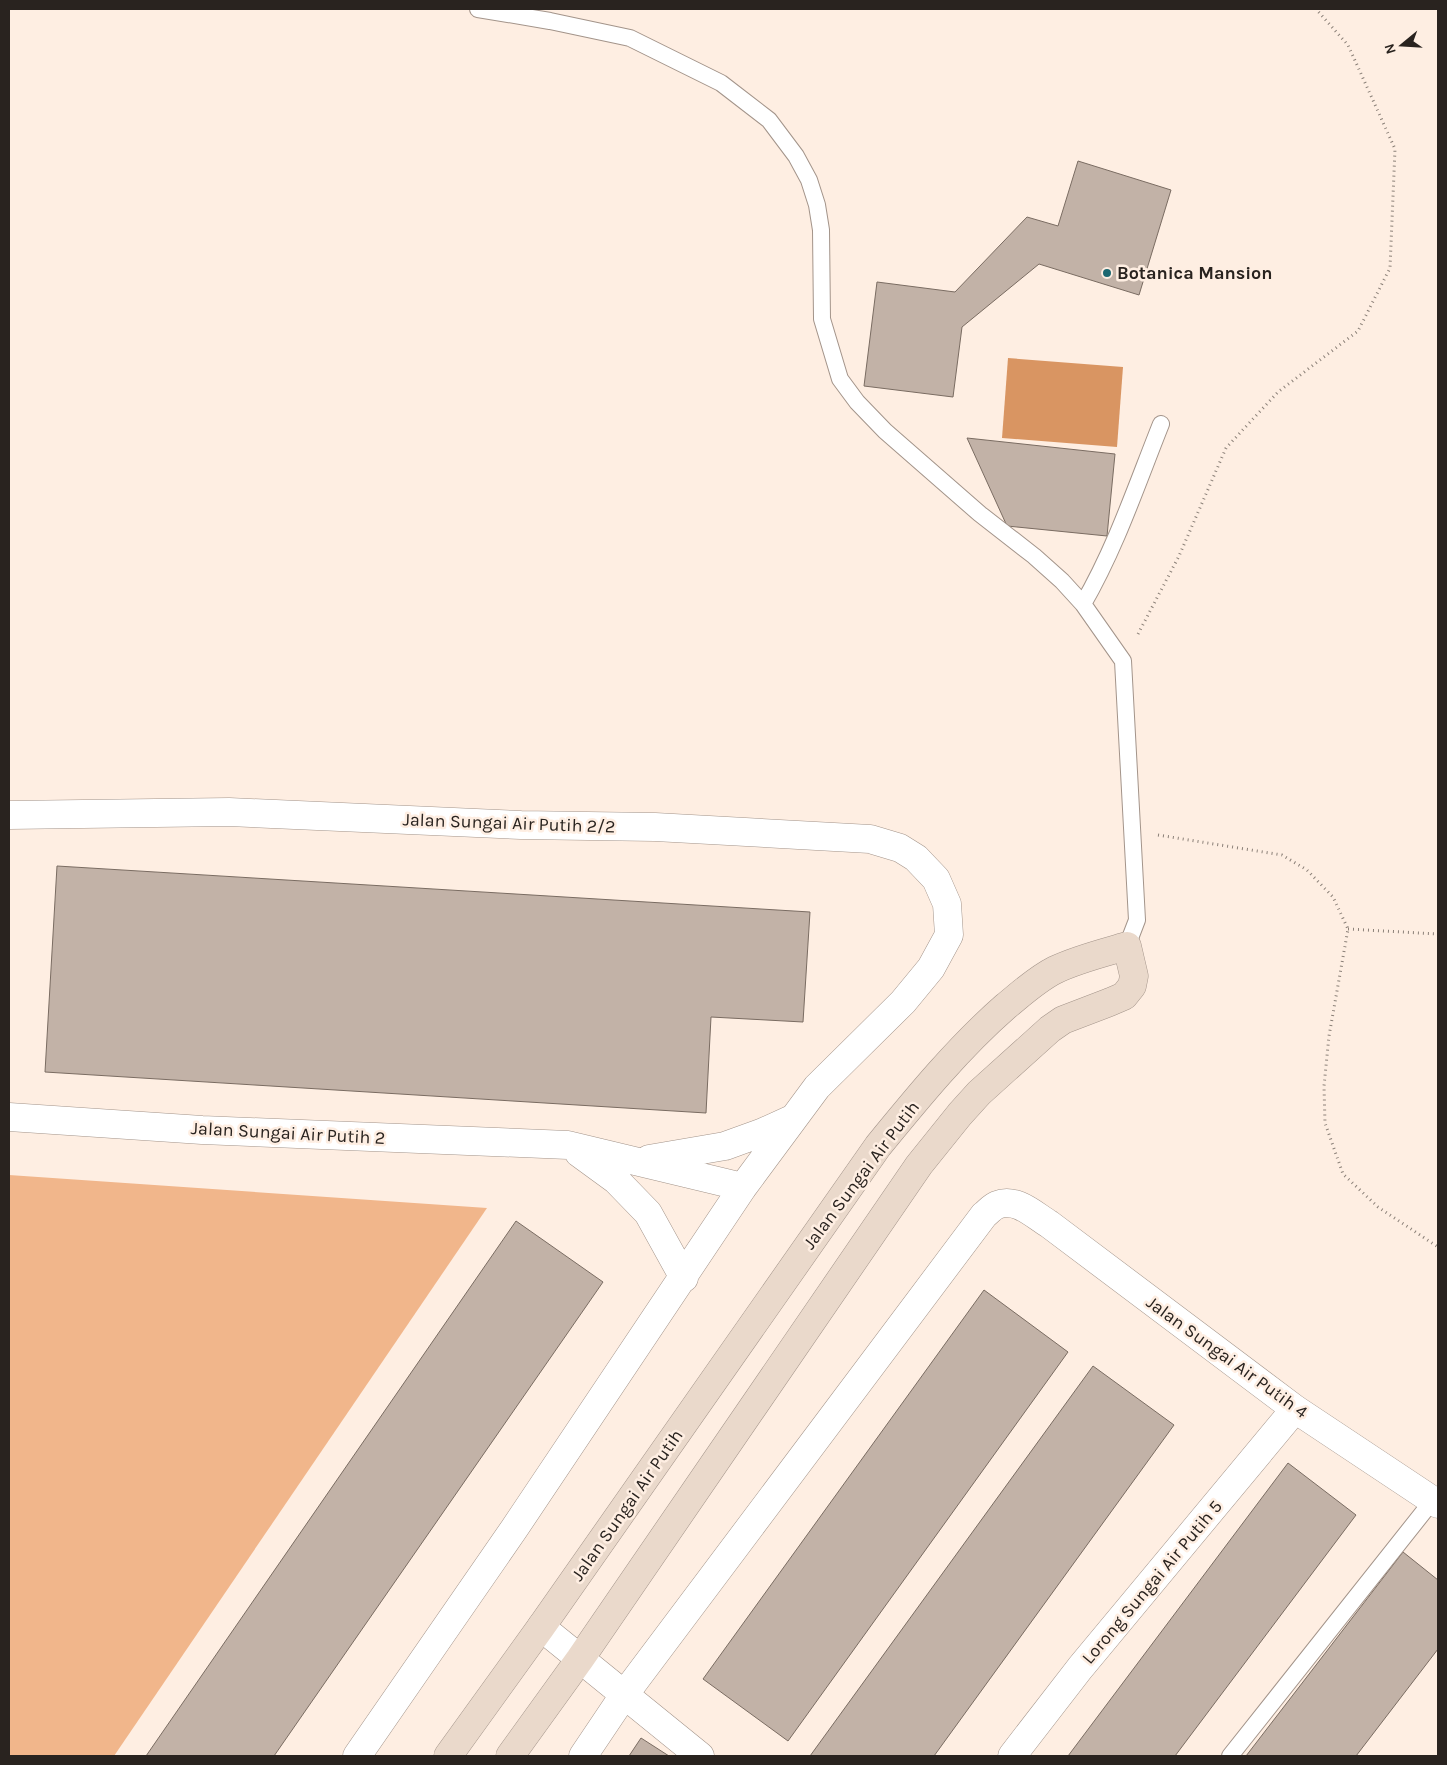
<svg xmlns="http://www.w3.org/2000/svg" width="1447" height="1765" font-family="Karla,sans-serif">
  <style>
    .green { fill: #f1b68b }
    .water { fill: #d99562 }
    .building { fill: #c2b2a7; stroke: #7a6c62 }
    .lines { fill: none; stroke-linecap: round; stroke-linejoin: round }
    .lane-casing { stroke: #a3948a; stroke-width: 18 }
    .street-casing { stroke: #a3948a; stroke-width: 29 }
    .secondary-casing { stroke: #a3948a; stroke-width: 29 }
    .path { stroke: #8b8078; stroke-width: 3; stroke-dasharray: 1 4; stroke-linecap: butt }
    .lane { stroke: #fff; stroke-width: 16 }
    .street { stroke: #fff; stroke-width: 28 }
    .secondary { stroke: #ead9cb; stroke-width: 28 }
    .poi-dot { fill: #1d6871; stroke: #feeee2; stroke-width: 2 }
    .labels { text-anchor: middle; stroke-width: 5; stroke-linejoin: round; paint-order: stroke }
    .poi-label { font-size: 18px; font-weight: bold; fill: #29231f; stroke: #feeee2; text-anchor: start }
    .street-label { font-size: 18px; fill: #29231f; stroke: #feeee2 }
  </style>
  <rect width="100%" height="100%" fill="#feeee2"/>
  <!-- green -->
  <path class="green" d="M9 1175 487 1208 114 1756H9Z"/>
  <!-- water -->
  <path class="water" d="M1008 358 1123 367 1117 447 1002 438Z"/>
  <!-- building -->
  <path class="building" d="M1078 161 1171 190 1139 295 1039 264 962 327 953 397 864 386 877 282 955 292 1027 217 1058 226Z
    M967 438 1115 454 1107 536 1007 526Z
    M57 866 810 912 803 1022 711 1017 706 1113 45 1072Z
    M516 1221 603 1282 274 1756H146Z
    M984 1290 1068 1352 788 1741 703 1679Z
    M1093 1366 1174 1425 934 1756H810Z
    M1288 1463 1356 1515 1175 1756H1068Z
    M1403 1552 1438 1580V1649L1356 1756H1246Z
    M641 1738 669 1756H629Z"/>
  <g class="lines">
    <defs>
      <path id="lane" d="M478 9 550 21 630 38 721 83 769 120 796 156 809 180 817 205 821 230 822 319 840 379 857 402 885 431 980 514 1034 556 1062 581 1083 604 1123 661 1137 920 1127 946
        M1083 604C1116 547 1137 484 1161 424
        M1230 1756 1433 1500"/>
      <path id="street" d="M9 815 229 812 521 825 655 827 870 839 900 848 916 858 936 879 947 904 949 935 931 968 903 1002 817 1087 743 1187 514 1529 357 1756
        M9 1117 202 1130 568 1145 743 1187
        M579 1153 616 1180 648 1213 684 1278
        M649 1159 725 1146 761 1133 792 1119
        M541 1627 700 1756
        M583 1756 624 1695 984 1215C988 1212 992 1207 997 1205 1016 1197 1034 1215 1049 1224L1295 1409 1438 1504
        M1012 1756 1080 1668 1295 1409"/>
      <path id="secondary" d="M448 1756 541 1627 878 1146C918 1097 959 1047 1006 1006 1022 993 1037 979 1055 970 1078 959 1103 953 1127 946L1134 976 1132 986 1124 996 1110 1002 1063 1020 1050 1029 979 1093 960 1114 919 1165 580 1659 510 1756"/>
    </defs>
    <!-- lane casing -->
    <use href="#lane" class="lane-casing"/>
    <!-- street casing -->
    <use href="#street" class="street-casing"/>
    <!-- secondary casing -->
    <use href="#secondary" class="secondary-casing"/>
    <!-- path -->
    <path class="path" d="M1138 634 1179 556 1226 448 1278 392 1358 331 1390 268 1395 149 1348 45 1316 9
      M1158 835 1282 855 1307 870 1333 897 1348 929 1329 1036 1324 1086 1325 1123 1343 1174 1378 1207 1438 1247
      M1348 929 1438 934"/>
    <!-- lane -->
    <use href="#lane" class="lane"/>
    <!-- street -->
    <use href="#street" class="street"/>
    <!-- secondary -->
    <use href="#secondary" class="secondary"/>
  </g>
  <!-- markers -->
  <circle class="poi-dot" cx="1107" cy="273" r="5"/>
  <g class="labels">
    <!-- poi labels -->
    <g class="poi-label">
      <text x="1117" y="279">Botanica Mansion</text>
    </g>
    <!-- street labels -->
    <g class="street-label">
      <text transform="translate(509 823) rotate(2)" y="6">Jalan Sungai Air Putih 2/2</text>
      <text transform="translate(288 1133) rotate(3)" y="6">Jalan Sungai Air Putih 2</text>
      <text transform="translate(861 1175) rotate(-53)" y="6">Jalan Sungai Air Putih</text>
      <text transform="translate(1227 1357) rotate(36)" y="6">Jalan Sungai Air Putih 4</text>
      <text transform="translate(627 1505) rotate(-55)" y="6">Jalan Sungai Air Putih</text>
      <text transform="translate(1152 1582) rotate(-50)" y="6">Lorong Sungai Air Putih 5</text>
    </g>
  </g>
  <!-- border -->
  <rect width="1447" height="1765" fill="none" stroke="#29231f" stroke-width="20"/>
  <!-- north arrow -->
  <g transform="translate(1402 45) rotate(252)" stroke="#feeee2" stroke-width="4" paint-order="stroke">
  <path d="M0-4L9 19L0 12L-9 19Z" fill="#29231f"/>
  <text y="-8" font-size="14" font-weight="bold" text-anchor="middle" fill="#29231f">N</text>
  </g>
</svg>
